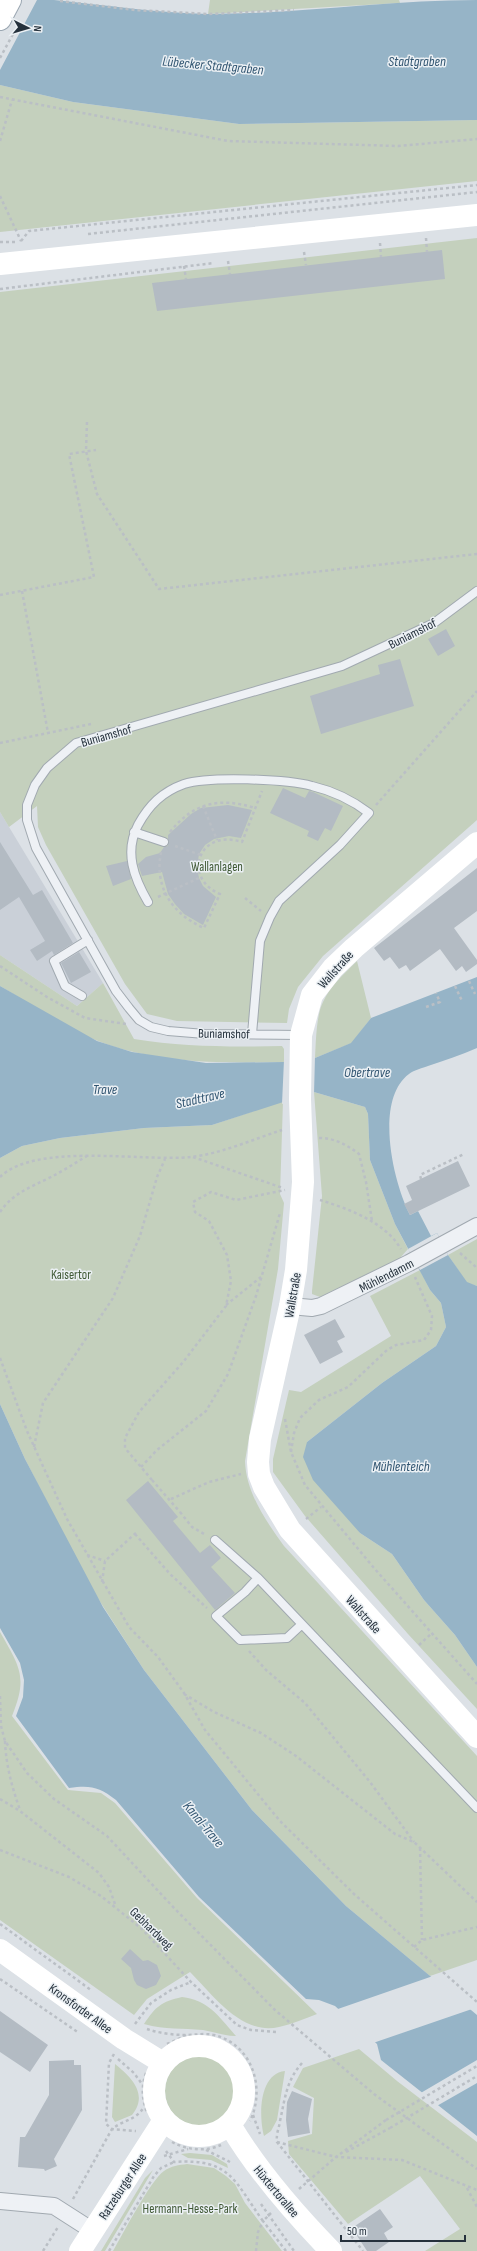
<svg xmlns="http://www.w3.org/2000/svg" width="477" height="2251" font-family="'Sofia Sans Condensed',sans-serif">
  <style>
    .built { fill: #cad0d8 }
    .green { fill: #c4d0bd }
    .water { fill: #96b4c7 }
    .pier { fill: #dce1e6 }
    .building { fill: #b3bbc3 }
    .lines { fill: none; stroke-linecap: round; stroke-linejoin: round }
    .lane-casing { stroke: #a1a9b0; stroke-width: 10 }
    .street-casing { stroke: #a1a9b0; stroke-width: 18 }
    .primary-casing { stroke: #9ba7b2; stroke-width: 24 }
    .path { stroke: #babfc5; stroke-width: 2.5; stroke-dasharray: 3 3; stroke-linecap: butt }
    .lane { stroke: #eef1f5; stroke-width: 8 }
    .street { stroke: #eef1f5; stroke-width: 16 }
    .secondary { stroke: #fff; stroke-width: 22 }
    .primary { stroke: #fff; stroke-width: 22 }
    .path-bridge { stroke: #babfc5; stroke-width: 2.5; stroke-dasharray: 3 3; stroke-linecap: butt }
    .labels { text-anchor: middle; stroke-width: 3; stroke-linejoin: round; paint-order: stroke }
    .street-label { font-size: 13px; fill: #25313c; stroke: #ebf0f4 }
    .park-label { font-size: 13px; fill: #3e5833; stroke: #ebf0f4 }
    .water-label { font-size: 14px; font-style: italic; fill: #305470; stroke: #ebf0f4 }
  </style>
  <rect width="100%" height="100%" fill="#dce1e6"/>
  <!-- built -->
  <path class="built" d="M0 812 103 983 77 1006 0 955Z"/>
  <!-- green -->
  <path class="green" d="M210 0H399L400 3 208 14Z
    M0 85 73 102 239 124 477 120V181L0 232Z
    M477 238V820L323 956 298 987 289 1009 287 1023 177 1021 147 1014 125 984 46 845 38 827 37 806 9 827 0 812V292Z
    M0 955 77 1006 103 983 134 1039C184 1047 232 1047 282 1046L284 1049V1062C221 1063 157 1064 98 1041 64 1028 32 1005 0 986Z
    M357 961 371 1018 352 1043 315 1058C316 1042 316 1016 323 1002 330 986 345 973 357 961Z
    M314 1092 365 1107 368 1114 370 1160 395 1224 408 1249 400 1258 320 1297 312 1294V1291L322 1196Z
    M283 1101 280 1194 284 1203 278 1269 245 1461C246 1493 266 1521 284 1546L477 1756V1960L430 1976 346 1906 252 1810 144 1670 90 1586 25 1459 0 1404V1158L22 1146 60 1138 144 1128 212 1125Z
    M477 1239V1286L467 1283 448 1255Z
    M420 1270 430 1290 441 1303 446 1327 436 1346 382 1383 307 1442 360 1533 392 1554 424 1600 455 1635 477 1667V1709L408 1634 305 1516 273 1472V1459L289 1390 301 1392 391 1336 370 1296Z
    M0 1632C20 1667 28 1677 12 1716L68 1790 101 1793 115 1803 197 1898 317 2014C304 2019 292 2024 279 2027 242 2036 213 1995 190 1972L147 1999 134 2015 0 1920Z
    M182 1997C209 2000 219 2017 236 2036 225 2036 215 2032 203 2030 182 2028 166 2030 144 2024 156 2006 161 2002 182 1997Z
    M359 2049 397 2081 477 2142V2251H425L460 2229 420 2176 348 2224 289 2154 288 2141 312 2134 314 2098 293 2087 303 2068Z
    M165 2091a35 35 0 1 1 70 0a35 35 0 1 1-70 0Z
    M115 2064C131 2077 149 2094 132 2115L115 2122 112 2117Z
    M285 2071 277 2120 271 2131 264 2136C259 2118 258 2074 285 2071Z
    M190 2153 212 2155 227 2164 228 2168 211 2160 188 2158 181 2154Z
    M187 2164 214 2168 226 2176 235 2184 245 2203 282 2251H113C123 2234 150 2181 164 2171 171 2166 179 2165 187 2164Z
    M153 2170 105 2251H101L145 2178Z"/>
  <!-- water -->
  <path class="water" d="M0 0C18 0 37 0 54 0 106 5 156 13 208 14 298 14 387 0 477 0V120L239 124 73 102 0 85Z
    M477 977V1048C461 1055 445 1060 428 1066 423 1068 414 1070 409 1074 374 1100 393 1182 410 1215L418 1211 431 1236 437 1233 448 1255 467 1282 477 1286V1667L455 1635 424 1600 392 1554 360 1533 313 1480 303 1457 307 1442 382 1383 436 1346 446 1327 441 1303 430 1290 395 1224 370 1160 368 1114 365 1107 314 1092 212 1125 144 1128 60 1138 22 1146 0 1158V986L97 1041 132 1052 206 1063 284 1062 315 1058 351 1043 371 1018Z
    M0 1404 25 1459 103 1607 144 1670 252 1810 346 1906 477 2015V2136L381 2060 377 2044 335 2006 319 2000 306 1999 199 1897 116 1800C99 1787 91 1785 69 1788L16 1716 23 1697 24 1680 20 1663 0 1628Z"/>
  <!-- pier -->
  <path class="pier" d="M0 0H37L0 70Z
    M315 1056 314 1094 282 1104 284 1060Z
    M437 1233 448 1255 420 1270 408 1249Z
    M433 1976 472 2009 373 2043 335 2010Z
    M477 2060V2083L435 2107 419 2094Z"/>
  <!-- building -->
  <path class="building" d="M442 250 445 279 157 311 152 283Z
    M446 629 455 646 438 656 428 639Z
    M400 659 414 706 321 734 310 696 380 674 378 665Z
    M283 788 305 798 309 791 313 792 343 806 331 831 325 828 318 841 307 836 309 831 270 813Z
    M228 805 252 810 241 838 229 836 214 839 205 845 199 854 197 868 199 878 203 886 216 897 203 925 184 914 175 904 168 894 162 872 142 876 138 864 146 857 160 853 164 847 168 846V835L191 814 201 808Z
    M0 842 33 895 42 890 73 943 54 955 52 951 37 961 30 950 45 941 19 897 0 910Z
    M127 861 131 879 113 886 106 866Z
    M477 868V911L454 928 477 960V964L466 972 462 966 456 971 440 949 410 971 406 965 399 969 390 957 384 961 374 948Z
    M79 952 91 972 71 983 61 963Z
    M458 1161 470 1186 410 1215 404 1204 412 1200 406 1186Z
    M335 1319 345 1337 337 1341 343 1352 320 1364 304 1335Z
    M148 1481 178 1517 173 1521 200 1553 210 1545 221 1558 211 1567 235 1593 215 1610 126 1500Z
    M130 1949 143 1961 148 1960 157 1965 161 1976 156 1985 146 1989 137 1985 134 1980 131 1968 121 1959Z
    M0 2011 48 2045 30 2072 0 2052Z
    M74 2060V2065H81L82 2110 54 2159 57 2166 45 2171 44 2169 18 2167 20 2137H25L49 2095V2061Z
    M292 2091 312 2099 308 2119 310 2133 288 2137 286 2120 287 2102Z
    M380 2209 393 2227 384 2233 389 2242 376 2251H367L352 2228Z"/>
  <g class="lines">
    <defs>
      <path id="lane" d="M134 832 164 842
        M148 902C134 878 124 852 138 825 149 805 162 792 184 784 209 776 286 779 312 786 333 791 352 800 369 813L340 845 279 901 270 917 260 941 252 1034
        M82 996 65 986 54 961 88 940
        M300 1035 205 1034 168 1031 151 1027 139 1020 129 1008 116 991 36 848 27 820V805L35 785 47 768 76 743 342 666 434 623 477 591
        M215 1540 258 1578 477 1808
        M258 1578 245 1592 216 1616 240 1640 287 1638 301 1625"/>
      <path id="street" d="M290 1306 312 1308 321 1306 409 1263 477 1226
        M0 2201 54 2206 93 2231"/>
      <path id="primary" d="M0 19 10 0"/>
    </defs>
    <!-- lane casing -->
    <use href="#lane" class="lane-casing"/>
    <!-- street casing -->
    <use href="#street" class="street-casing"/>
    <!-- primary casing -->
    <use href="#primary" class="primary-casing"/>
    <!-- path -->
    <path class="path" d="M60 1 135 10 208 14 294 10
      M0 58 13 34
      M0 97 228 141 398 146 477 139
      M0 141 12 100
      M0 196 21 241
      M88 234 477 192
      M426 238 427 252
      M21 241 29 231 477 185
      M0 242H15
      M380 243 381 257
      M304 252 306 265
      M228 261 230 274
      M184 266 186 279
      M0 289 214 263
      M87 422 86 451 97 494 159 589 477 554
      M22 591 48 733
      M0 595 94 577 69 454 96 450
      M0 743 91 724
      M376 805 477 691
      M203 806 217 840
      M170 832C194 802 220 797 255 808
      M175 846 201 855
      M161 852C154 887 172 914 204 928L220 894C182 878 198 828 242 842L262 791
      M158 897 201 877
      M245 898 261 911
      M0 966 47 997 85 1018 126 1024
      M469 981 475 994
      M455 986 462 1001
      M426 1007 440 1002 436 993
      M319 1138C335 1138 347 1145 359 1154L366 1182 372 1221
      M193 1157 283 1188
      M0 1177C36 1142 143 1162 191 1157 220 1154 254 1139 282 1130
      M421 1179 420 1175 464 1154
      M320 1200C349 1209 385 1222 401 1249
      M0 1212C13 1193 31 1187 51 1177 63 1171 75 1163 87 1156
      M460 1253 477 1268
      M226 1305 261 1277
      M0 1358 27 1431 67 1519 129 1627 158 1657 184 1693 205 1730 280 1821 354 1894 477 2002
      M285 1419 291 1452 305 1485 374 1568 477 1684
      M34 1447 43 1403 113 1298 140 1236 157 1177 165 1159
      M291 1452 294 1433 300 1418 319 1400 348 1387 387 1350 396 1345 424 1340 431 1330 432 1316 415 1277
      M141 1467 157 1450 206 1411 228 1374 256 1296 280 1213
      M152 1480 125 1448V1438L139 1412 184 1361 226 1306 231 1281 227 1255 209 1221 195 1212 193 1202 211 1192 236 1200 285 1190
      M171 1499 209 1482 241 1474
      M180 1512 192 1527 206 1535
      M306 1519 321 1507
      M135 1534 170 1574 207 1608
      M87 1555 105 1561
      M102 1582 105 1561 138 1531
      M419 1645 432 1633
      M249 1651 266 1670 305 1703 370 1782 414 1842
      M184 1694 214 1712 261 1733 296 1756 395 1834 414 1842 477 1902
      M0 1696 1 1726 5 1741 27 1773 54 1799 107 1836 175 1909 275 2010 374 2094 477 2169
      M5 1741C6 1766 12 1787 20 1810
      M0 1799 20 1811 99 1873 109 1887 116 1907
      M420 1848 422 1940
      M0 1850 69 1877 101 1896 142 1929 191 1982 237 2025 251 2030 277 2032
      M0 1924 91 1990
      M414 1947 422 1940 477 1927
      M0 1979 79 2033
      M135 2024 151 2003 171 1990 191 1982
      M147 2029C159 2033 173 2035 186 2035 196 2035 204 2033 214 2035 252 2044 266 2088 250 2121
      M167 2044 187 2035
      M114 2054 109 2063 106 2124 112 2129 136 2131
      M118 2059 134 2073 142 2084
      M302 2063C286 2081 285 2099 280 2121 279 2129 276 2133 277 2142L363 2251
      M146 2073C141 2087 142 2099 147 2113
      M253 2115 260 2134
      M172 2142C187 2150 205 2152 221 2145
      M277 2142 336 2157 402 2160 477 2190
      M206 2150 230 2162
      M166 2151 174 2162C231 2158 234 2181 263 2221L271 2213
      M346 2152 390 2128
      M164 2156 188 2149
      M467 2188 477 2207
      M299 2189 336 2157 386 2120
      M73 2199 112 2129C125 2119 135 2121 144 2107
      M261 2204 294 2251
      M43 2251 58 2227
      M109 2251 154 2176 161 2168 174 2162
      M256 2251 258 2232 263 2221 286 2251"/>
    <!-- lane -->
    <use href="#lane" class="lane"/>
    <!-- street -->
    <use href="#street" class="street"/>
    <!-- secondary -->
    <path class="secondary" d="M0 264 477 215
      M477 843 354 948 333 968 312 995 301 1035 300 1099 303 1182 296 1270 290 1306 260 1439 258 1462 259 1474 264 1487 290 1530 477 1737
      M0 1950 124 2039 163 2063
      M154 2091a45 45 0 1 1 90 0a45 45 0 1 1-90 0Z
      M230 2125C258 2172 293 2212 331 2251
      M80 2251 164 2120"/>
    <!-- primary -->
    <use href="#primary" class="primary"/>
    <!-- path-bridge -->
    <path class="path-bridge" d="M152 1480 180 1512
      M386 2120 477 2066
      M390 2128 477 2076"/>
  </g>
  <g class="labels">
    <!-- street labels -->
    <g class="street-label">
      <text transform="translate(412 633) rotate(-27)" y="5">Buniamshof</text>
      <text transform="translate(106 735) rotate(-16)" y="5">Buniamshof</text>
      <text transform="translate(335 969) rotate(-48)" y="5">Wallstraße</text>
      <text transform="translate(224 1033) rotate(1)" y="5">Buniamshof</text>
      <text transform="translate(386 1275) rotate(-27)" y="5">Mühlendamm</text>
      <text transform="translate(292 1295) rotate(-80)" y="5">Wallstraße</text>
      <text transform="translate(364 1614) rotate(48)" y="5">Wallstraße</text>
      <text transform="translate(152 1928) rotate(44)" y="5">Gebhardweg</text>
      <text transform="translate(81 2008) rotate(36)" y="5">Kronsforder Allee</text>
      <text transform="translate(122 2186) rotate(-57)" y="5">Ratzeburger Allee</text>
      <text transform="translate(277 2191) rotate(50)" y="5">Hüxtertorallee</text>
    </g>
    <!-- park labels -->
    <g class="park-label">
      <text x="217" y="871">Wallanlagen</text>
      <text x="71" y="1279">Kaisertor</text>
      <text x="190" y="2213">Hermann-Hesse-Park</text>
    </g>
    <!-- water labels -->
    <g class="water-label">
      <text x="417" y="66">Stadtgraben</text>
      <text transform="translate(213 65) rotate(5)" y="5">Lübecker Stadtgraben</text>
      <text x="367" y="1077">Obertrave</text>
      <text x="105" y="1094">Trave</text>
      <text transform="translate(200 1098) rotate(-13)" y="5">Stadttrave</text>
      <text x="401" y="1471">Mühlenteich</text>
      <text transform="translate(204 1824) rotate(50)" y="5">Kanal-Trave</text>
    </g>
  </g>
  <!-- north arrow -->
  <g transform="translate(28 28) rotate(95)" stroke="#ebf0f4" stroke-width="3" paint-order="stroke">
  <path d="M0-3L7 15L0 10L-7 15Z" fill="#25313c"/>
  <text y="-6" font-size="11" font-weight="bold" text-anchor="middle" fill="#25313c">N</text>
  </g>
  <!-- scale -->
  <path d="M341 2235v6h124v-6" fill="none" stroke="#25313c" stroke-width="2"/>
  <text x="347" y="2235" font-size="12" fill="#25313c" stroke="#ebf0f4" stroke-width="3" paint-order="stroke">50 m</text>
</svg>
